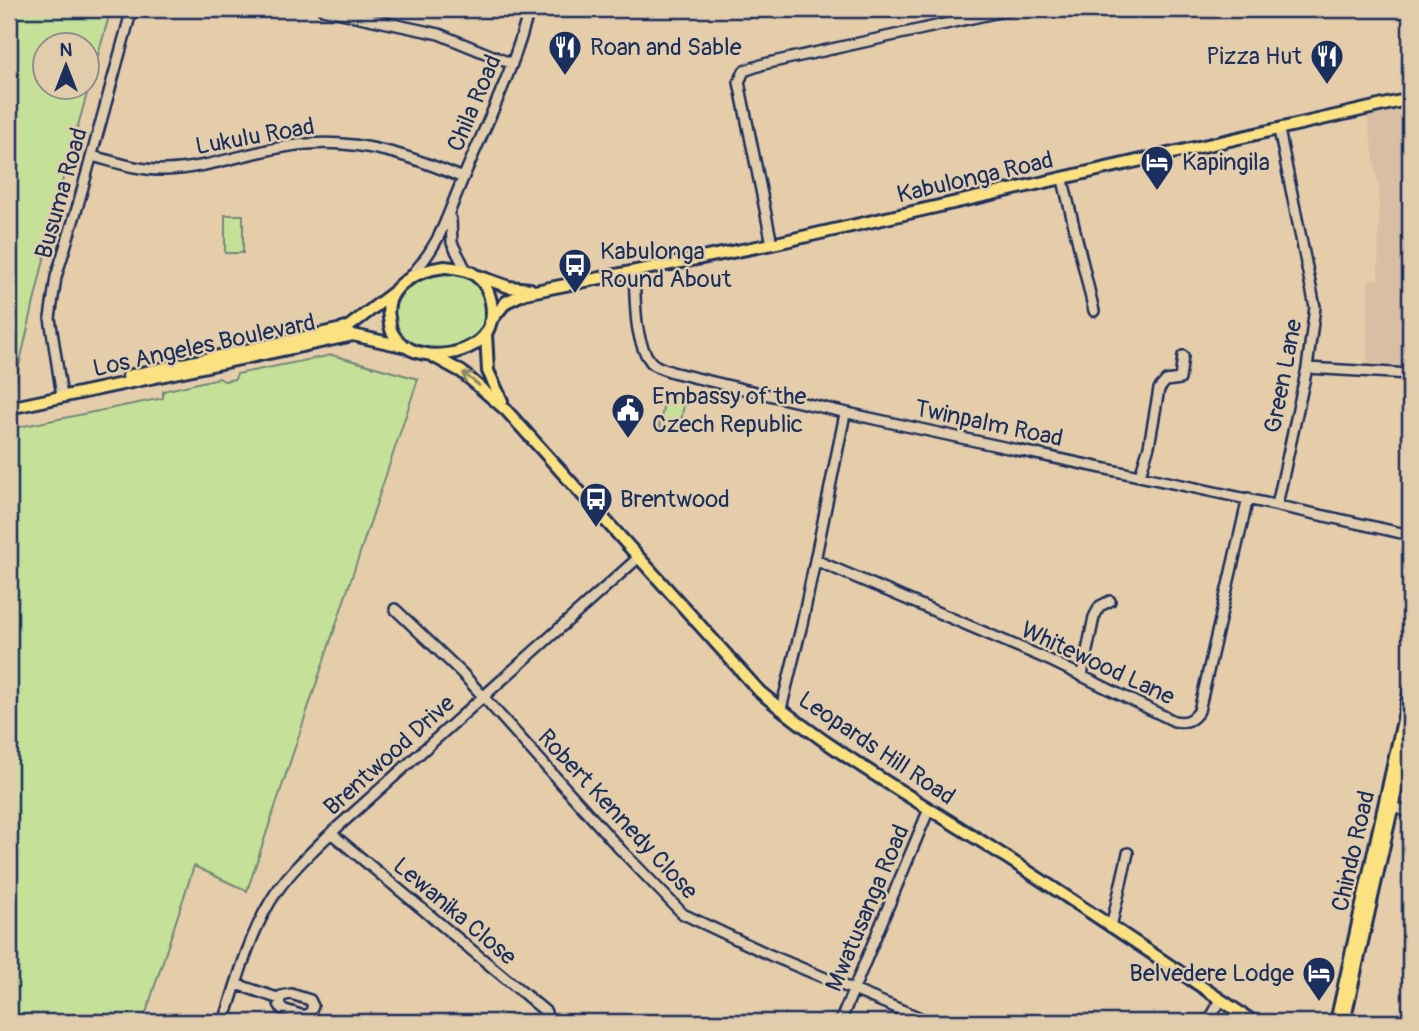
<svg xmlns="http://www.w3.org/2000/svg" width="1419" height="1031" font-family="Pangolin,sans-serif">
  <style>
    .built { fill: #d8bfa3 }
    .green { fill: #c5e198; stroke: #70887b; stroke-width: 2; fill-rule: evenodd }
    .lines { fill: none; stroke-linecap: round; stroke-linejoin: round }
    .minor-casing { stroke: #1b2f5e; stroke-width: 14 }
    .major-casing { stroke: #1b2f5e; stroke-width: 16 }
    .minor { stroke: #e1cdab; stroke-width: 9 }
    .major { stroke: #fbe180; stroke-width: 10 }
    .oneway { stroke: #8b886f }
    .labels { text-anchor: middle; stroke-width: 5; stroke-linejoin: round; paint-order: stroke }
    .poi-label { font-size: 24px; fill: #1b2f5e; stroke: #e1cdab; text-anchor: start }
    .street-label { font-size: 24px; fill: #1b2f5e; stroke: #e1cdab }
  </style>
  <rect width="100%" height="100%" fill="#e5cdaa"/>
  <filter id="ink" filterUnits="userSpaceOnUse"><feTurbulence type="fractalNoise" baseFrequency=".0143" numOctaves="2"/><feDisplacementMap in="SourceGraphic" scale="14" xChannelSelector="R" yChannelSelector="G"/><feConvolveMatrix kernelMatrix="1 2 1 2 8 2 1 2 1" color-interpolation-filters="sRGB"/></filter>
  <g filter="url(#ink)">
    <!-- built -->
    <path class="built" d="M1410 104V369L1367 368 1368 280 1378 279 1379 192 1367 114Z"/>
    <!-- green -->
    <path class="green" d="M9 9H111L62 182 12 396 9 397ZM46 46H88V88H46Z
      M225 215H243V253H225Z
      M454 271C477 276 487 290 488 313 488 370 362 356 399 299 411 281 433 274 454 271Z
      M332 355 418 379 247 891 194 866 143 1022H9V429L163 398V391L219 378 224 381 235 379 237 374Z
      M667 390 686 394 679 432 659 427Z"/>
    <g class="lines">
      <defs>
        <path id="minor" d="M322 9 439 34 512 64
          M92 156C115 162 141 171 165 170 211 169 260 147 307 144 361 139 414 157 463 178
          M1063 180 1094 311
          M451 219 452 243 466 270
          M772 244 739 82 744 71 764 64 1013 9
          M634 273C636 300 633 340 651 362 657 368 664 369 672 372 917 432 1164 479 1410 535
          M411 276C443 240 446 217 464 176 488 120 515 67 529 9
          M1307 368 1410 374
          M61 390 50 318 56 277 78 205 132 9
          M1140 475 1149 446 1159 389 1166 381 1180 379 1183 356
          M1277 505 1307 368 1315 307 1279 130
          M815 560 1049 660 1174 721C1186 723 1192 721 1199 711L1248 498
          M395 609 462 673 620 849 683 914 770 955 930 1022
          M1082 675 1094 617 1100 606 1110 601
          M781 709 802 624 845 414
          M1389 805 1410 813
          M331 833 546 1012V1022
          M1111 927 1128 853
          M236 984 280 999
          M291 994 310 1000 313 1006 310 1013 304 1016 282 1009 279 1004 281 996Z
          M224 1022C237 982 248 939 270 902 286 875 309 854 331 833L638 558
          M840 1022 929 809
          M1208 1022 1221 1000"/>
        <path id="major" d="M445 267C455 268 467 269 475 275 493 287 498 321 483 337 463 359 410 363 393 334 390 330 390 323 389 318 383 286 418 270 445 267Z
          M478 276 509 287 530 289
          M490 322 506 302 525 293 772 244 1410 99
          M486 334 488 371 502 401
          M431 355 462 372 506 410 760 692C829 750 908 795 984 843 1075 901 1165 962 1254 1022
          M128 376 347 328 394 292
          M9 408 353 335 407 347
          M1336 1022 1410 689
          M1344 1022 1410 729"/>
      </defs>
      <!-- minor casing -->
      <use href="#minor" class="minor-casing"/>
      <!-- major casing -->
      <use href="#major" class="major-casing"/>
      <!-- minor -->
      <use href="#minor" class="minor"/>
      <!-- major -->
      <use href="#major" class="major"/>
    </g>
    <!-- one-way arrows -->
    <defs><path id="oneway-shaft" d="M-6 0H5M1.5-3L5.5 0L1.5 3" fill="none" stroke-width="1.6" stroke-linecap="round" stroke-linejoin="round" transform="scale(1.75)"/></defs>
    <use class="oneway" href="#oneway-shaft" transform="translate(471 379) rotate(-141)"/>
  </g>
  <!-- icons -->
  <defs>
    <symbol id="restaurant-pin" viewBox="-11 -11 22 30"><path d="M0 17L-7.5 6A9.5 9.5 0 1 1 7.5 6Z" fill="#1b2f5e" stroke="#e1cdab"/><path d="M-5-6h1v4h1v-4h1v4h1v-4h1v5L-1.5 .5V6h-2V.5L-5-1ZM5-6V6H3V1.5H1.5Q1.5-4 5-6Z" fill="#fff"/></symbol>
    <symbol id="hotel-pin" viewBox="-11 -11 22 30"><path d="M0 17L-7.5 6A9.5 9.5 0 1 1 7.5 6Z" fill="#1b2f5e" stroke="#e1cdab"/><path d="M-6-4.5h1.5V1H6V5H4.5V3h-9V5H-6ZM-4 0a1.8 1.8 0 1 1 3.6 0ZM.5 0V-2.5h3Q6-2.5 6 0Z" fill="#fff"/></symbol>
    <symbol id="bus-pin" viewBox="-11 -11 22 30"><path d="M0 17L-7.5 6A9.5 9.5 0 1 1 7.5 6Z" fill="#1b2f5e" stroke="#e1cdab"/><path d="M-5-6H5V4H4V6H2V4H-2V6H-4V4H-5ZM-3.5-4V0h7V-4ZM-3.5 1.2v1.5H-2V1.2ZM2 1.2v1.5H3.5V1.2Z" fill="#fff"/></symbol>
    <symbol id="civic-pin" viewBox="-11 -11 22 30"><path d="M0 17L-7.5 6A9.5 9.5 0 1 1 7.5 6Z" fill="#1b2f5e" stroke="#e1cdab"/><path d="M-.6-6.5H3V-4.5H.6V-3L4-1V1h2V6H-6V1h2V-1L-.6-3ZM-1.2 2.5V6h2.4V2.5Z" fill="#fff"/></symbol>
  </defs>
  <g fill-rule="evenodd">
    <use href="#restaurant-pin" x="546" y="28" width="38" height="52"/>
    <use href="#restaurant-pin" x="1308" y="37" width="38" height="52"/>
    <use href="#hotel-pin" x="1138" y="143" width="38" height="52"/>
    <use href="#bus-pin" x="556" y="246" width="38" height="52"/>
    <use href="#civic-pin" x="609" y="391" width="38" height="52"/>
    <use href="#bus-pin" x="577" y="480" width="38" height="52"/>
    <use href="#hotel-pin" x="1300" y="954" width="38" height="52"/>
  </g>
  <g class="labels">
    <!-- poi labels -->
    <g class="poi-label">
      <text x="590" y="55">Roan and Sable</text>
      <text x="1302" y="64" text-anchor="end">Pizza Hut</text>
      <text x="1182" y="170">Kapingila</text>
      <text x="600" y="259">Kabulonga<tspan x="600" dy="28">Round About</tspan></text>
      <text x="652" y="404">Embassy of the<tspan x="652" dy="28">Czech Republic</tspan></text>
      <text x="620" y="507">Brentwood</text>
      <text x="1294" y="981" text-anchor="end">Belvedere Lodge</text>
    </g>
    <!-- street labels -->
    <g class="street-label">
      <text transform="translate(474 103) rotate(-67)" y="8">Chila Road</text>
      <text transform="translate(255 136) rotate(-10)" y="8">Lukulu Road</text>
      <text transform="translate(975 177) rotate(-13)" y="8">Kabulonga Road</text>
      <text transform="translate(61 193) rotate(-74)" y="8">Busuma Road</text>
      <text transform="translate(204 345) rotate(-12)" y="8">Los Angeles Boulevard</text>
      <text transform="translate(1283 376) rotate(-79)" y="8">Green Lane</text>
      <text transform="translate(989 423) rotate(12)" y="8">Twinpalm Road</text>
      <text transform="translate(1098 663) rotate(25)" y="8">Whitewood Lane</text>
      <text transform="translate(877 748) rotate(34)" y="8">Leopards Hill Road</text>
      <text transform="translate(389 755) rotate(-42)" y="8">Brentwood Drive</text>
      <text transform="translate(618 814) rotate(47)" y="8">Robert Kennedy Close</text>
      <text transform="translate(1353 851) rotate(-77)" y="8">Chindo Road</text>
      <text transform="translate(867 908) rotate(-67)" y="8">Mwatusanga Road</text>
      <text transform="translate(455 911) rotate(40)" y="8">Lewanika Close</text>
    </g>
  </g>
  <!-- margin -->
  <rect width="1419" height="1031" fill="none" stroke="#e1cdab" stroke-width="35"/>
  <rect x="18" y="18" width="1384" height="996" fill="none" stroke="#1b2f5e" stroke-width="2.5" filter="url(#ink)"/>
  <!-- north arrow -->
  <g transform="translate(66 66)"><circle r="33" fill="#e1cdab" stroke="#928e8c" stroke-width="2"/>
  <path d="M0-5L12 26L0 18L-12 26Z" fill="#1b2f5e"/>
  <text y="-10" font-size="19" font-weight="bold" text-anchor="middle" fill="#1b2f5e">N</text>
  </g>
</svg>
